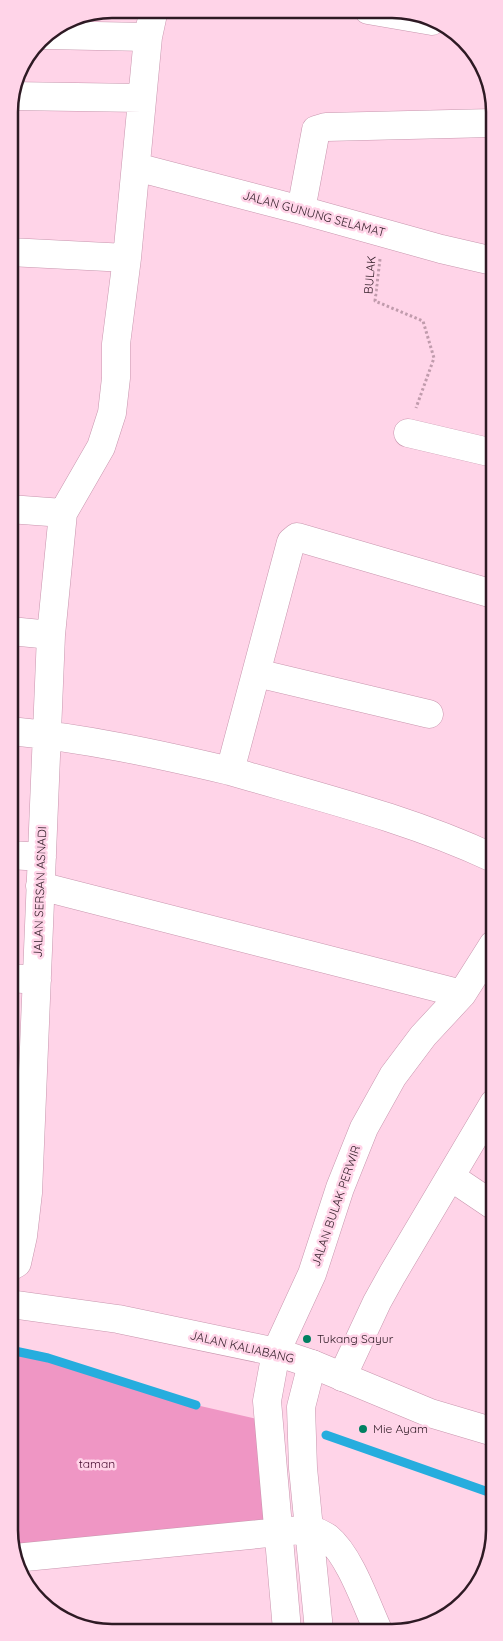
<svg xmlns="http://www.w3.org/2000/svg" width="503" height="1641" font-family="Quicksand,sans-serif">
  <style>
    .green { fill: #ef96c4 }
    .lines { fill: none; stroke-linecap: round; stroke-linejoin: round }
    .stream { stroke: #26adde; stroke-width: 9 }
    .street-casing { stroke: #c896ae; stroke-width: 29 }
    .primary-casing { stroke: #c896ae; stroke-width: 29 }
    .path { stroke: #c09bac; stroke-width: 3; stroke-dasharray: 2.5 2.5; stroke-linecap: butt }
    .street { stroke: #fff; stroke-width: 28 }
    .primary { stroke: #fff; stroke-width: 28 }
    .poi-dot { fill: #008061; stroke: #ffd4e8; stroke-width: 2 }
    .labels { text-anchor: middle; stroke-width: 5; stroke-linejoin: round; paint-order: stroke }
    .street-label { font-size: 12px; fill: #2e1a24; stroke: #ffd4e8 }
    .poi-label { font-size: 12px; fill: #2e1a24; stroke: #ffd4e8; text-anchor: start }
    .park-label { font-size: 12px; fill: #480e31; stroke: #ffd4e8 }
    .rim { fill: none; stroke: #2e1a24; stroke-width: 2.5 }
  </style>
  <rect width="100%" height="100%" fill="#ffd4e8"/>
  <!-- green -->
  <path class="green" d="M10 1350 48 1358 196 1405 266 1421 278 1531 11 1550Z"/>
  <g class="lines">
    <!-- stream -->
    <path class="stream" d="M10 1350 48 1358 196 1405
      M326 1435 494 1494"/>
    <defs>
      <path id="street" d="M368 10 432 21
        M44 35 148 37
        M11 96 142 98
        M136 167 301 210 441 249 493 261
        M301 210 316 130 326 127 492 123
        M9 252 127 258
        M408 433 493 453
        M9 509 63 513
        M493 594 297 537 291 542 230 771C319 797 410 819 493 858
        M10 631 51 635
        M257 673 429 714
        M10 731C84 738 158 754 230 771
        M10 855 42 857
        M40 886 462 994
        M10 978 37 980
        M451 1177 494 1206
        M10 1267 17 1263 23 1236 28 1193 51 635 63 513 101 447 112 413 116 378V344L127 258 148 37 154 9
        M312 1364 301 1407 303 1468 319 1630
        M342 1377 377 1302 392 1275 494 1103
        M15 1558 310 1529C316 1532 323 1534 328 1538 350 1556 366 1604 378 1630
        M287 1630 267 1401 276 1352 312 1274 340 1188 364 1128 393 1076 423 1036 462 994 493 945"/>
      <path id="primary" d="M10 1304 118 1319 276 1352 312 1364 430 1413 494 1432"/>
    </defs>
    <!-- street casing -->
    <use href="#street" class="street-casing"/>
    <!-- primary casing -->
    <use href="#primary" class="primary-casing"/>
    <!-- path -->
    <path class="path" d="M380 259 375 301 423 321 434 358 416 408"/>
    <!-- street -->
    <use href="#street" class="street"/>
    <!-- primary -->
    <use href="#primary" class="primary"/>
  </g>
  <!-- markers -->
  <g class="poi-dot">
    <circle cx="307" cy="1339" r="5"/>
    <circle cx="363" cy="1429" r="5"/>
  </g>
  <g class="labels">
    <!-- street labels -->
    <g class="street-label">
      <text transform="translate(314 214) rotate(15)" y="4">JALAN GUNUNG SELAMAT</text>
      <text transform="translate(370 275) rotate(-85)" y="4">BULAK</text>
      <text transform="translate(40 892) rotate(-88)" y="4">JALAN SERSAN ASNADI</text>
      <text transform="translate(336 1206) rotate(-71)" y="4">JALAN BULAK PERWIR</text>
      <text transform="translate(242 1347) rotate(13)" y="4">JALAN KALIABANG</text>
    </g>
    <!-- poi labels -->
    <g class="poi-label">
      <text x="317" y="1343">Tukang Sayur</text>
      <text x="373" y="1433">Mie Ayam</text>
    </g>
    <!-- park labels -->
    <g class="park-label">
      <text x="97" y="1468">taman</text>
    </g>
  </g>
  <!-- crop -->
  <path d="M0 0H503V1641H0ZM112 18H392A94 94 0 0 1 486 112V1530A94 94 0 0 1 392 1624H112A94 94 0 0 1 18 1530V112A94 94 0 0 1 112 18Z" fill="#ffd4e8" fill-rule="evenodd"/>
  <path class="rim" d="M112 18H392A94 94 0 0 1 486 112V1530A94 94 0 0 1 392 1624H112A94 94 0 0 1 18 1530V112A94 94 0 0 1 112 18Z"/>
</svg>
